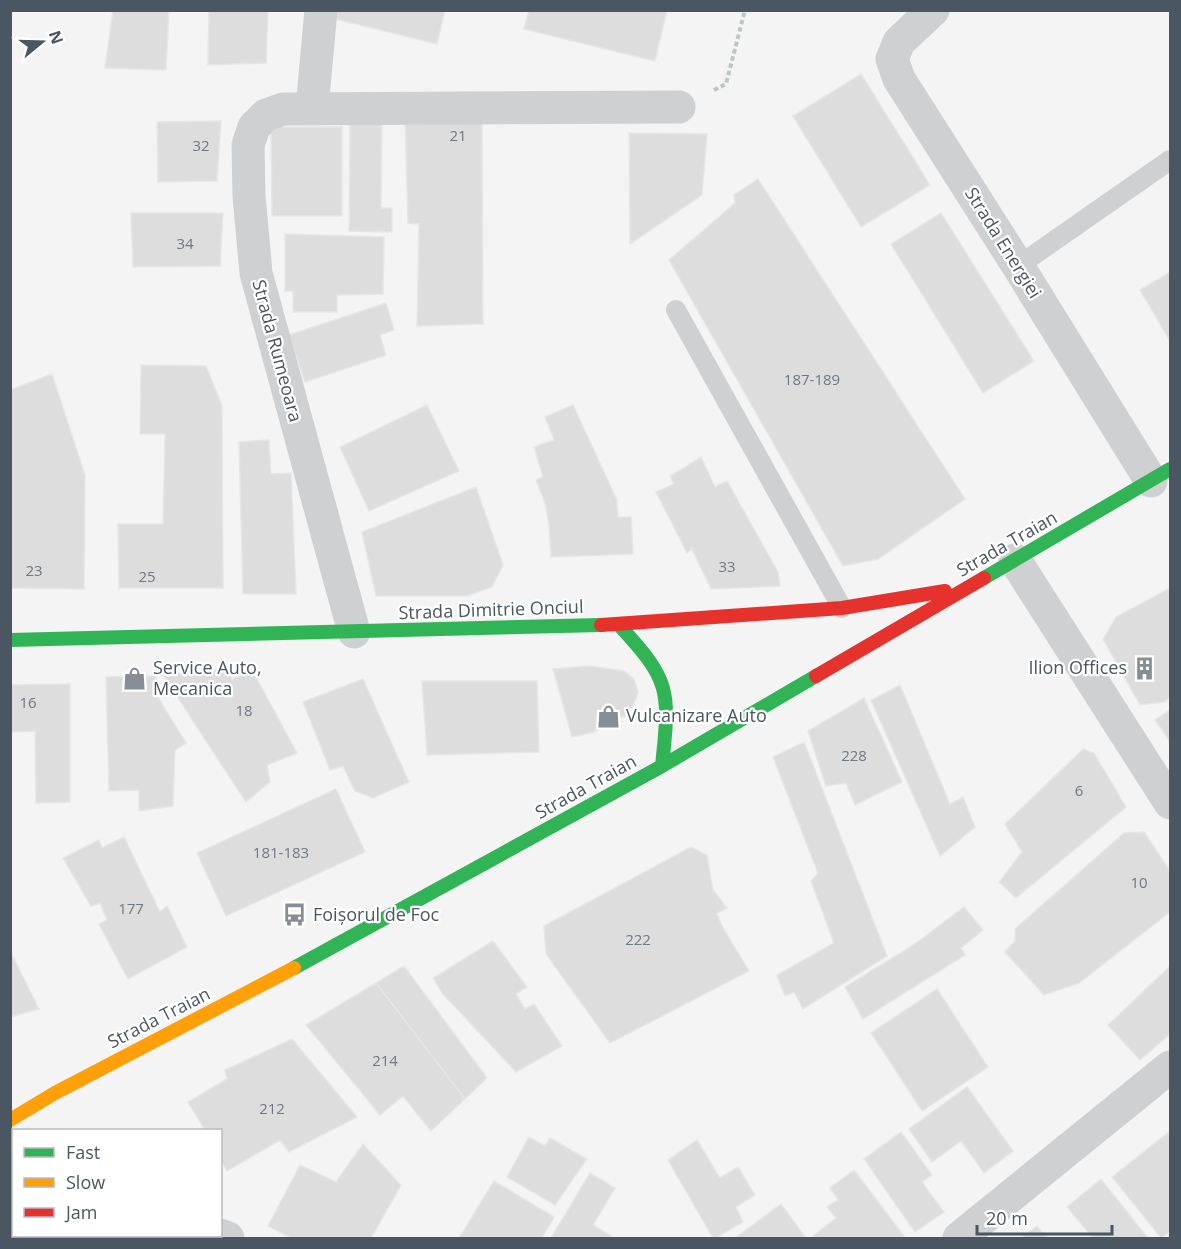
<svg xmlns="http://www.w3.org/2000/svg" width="1181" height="1249" font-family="'Open Sans',sans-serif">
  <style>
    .medical { fill: #f1e7e6 }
    .building { fill: #ddddde; stroke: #e5e6e7; stroke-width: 1.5 }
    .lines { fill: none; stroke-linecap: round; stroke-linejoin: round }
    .path { stroke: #bcc7c4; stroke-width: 4; stroke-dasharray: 4.5 3; stroke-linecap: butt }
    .lane { stroke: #ced0d2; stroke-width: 20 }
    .street { stroke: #ced0d2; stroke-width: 33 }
    .fast { stroke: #30b455; stroke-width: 14 }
    .slow { stroke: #ff9f0a; stroke-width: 14 }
    .jam { stroke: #e5322d; stroke-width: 14 }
    .labels { text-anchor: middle; stroke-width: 4.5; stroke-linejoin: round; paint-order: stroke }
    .number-label { font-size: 15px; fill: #707881 }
    .street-label { font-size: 18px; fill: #4a5661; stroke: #fff }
    .poi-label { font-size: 18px; fill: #4a5661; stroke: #fff; text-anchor: start }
  </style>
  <rect width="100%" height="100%" fill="#f4f4f4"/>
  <!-- medical -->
  <path class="medical" d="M11 1215H13L14 1236H93L99 1238H11Z"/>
  <!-- building -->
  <path class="building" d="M113 10H169L166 70 105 68Z
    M209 10H268L266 63 208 65Z
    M337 10H445L437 44 335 19Z
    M529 10H667L655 61 524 29Z
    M861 74 930 185 861 227 793 116Z
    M405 117 482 119 483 324 417 326 419 224 408 223Z
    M221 121 217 181 158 182 157 122Z
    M350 121H382L381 208H392V232L349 231Z
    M271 127H342V216H272Z
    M629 133 707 134 702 195 630 244Z
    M758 179 965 499 878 559 843 566 669 260 735 203 734 195Z
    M131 213H223L220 266 133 267Z
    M941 213 1034 361 983 393 891 244Z
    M285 234 384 237 383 294 337 295V312H293V291H285Z
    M1170 272V341L1140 290Z
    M386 303 394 330 380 335 386 355 305 382 289 335Z
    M141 365 206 366 222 406 223 588H119L118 524H163L165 434H140Z
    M52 374 85 475 84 589 10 588V390Z
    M427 405 459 471 369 511 340 447Z
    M573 405 617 500 618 517H631L633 554 551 557 549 524 545 503 536 480 543 477 534 447 554 440 545 417Z
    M269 440 271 474 291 473 296 594H243L239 442Z
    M701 457 715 487 727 481 778 572 780 586 711 589 692 549 687 553 656 492 674 484 670 476Z
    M476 487 503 565 492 587 467 596H376L362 532Z
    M1170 588V697L1164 702 1140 705 1103 639 1116 617Z
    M590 666 624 671 634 679 638 692 634 704 626 715 594 732 572 737 553 669Z
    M227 669 232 679 252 670 297 753 267 765 270 782 246 802 163 675Z
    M156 676V694L186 743 175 750 173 806 139 811V790L109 791 106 677Z
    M363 679 409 782 373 798 355 791 343 766 330 770 303 702Z
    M422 681H537L539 752 427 755Z
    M70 684V802L36 803 35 731 10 732V685Z
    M900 685 950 804 963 797 975 827 940 856 871 700Z
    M864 698 902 782 855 805 846 783 826 786 808 731Z
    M1170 710V742L1155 720Z
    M804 742 887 956 803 1009 794 992 785 996 777 975 834 943 811 881 818 873 773 757Z
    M1083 749 1094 753 1126 807 1016 898 999 882 1022 852 1005 824Z
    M336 789 365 852 226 916 197 853Z
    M1144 832 1170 871V912L1079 983 1044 995 1005 952 1015 941V929L1124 833Z
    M124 837 160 912 167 906 187 947 128 979 99 924 107 920 100 903 91 906 63 858 99 840 102 848Z
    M691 847 707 855 713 890 727 908 717 913 722 926 749 971 610 1043 546 954 544 926Z
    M964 907 983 930 961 948 965 955 863 1019 845 987 915 944Z
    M493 941 527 987 516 994 525 1009 534 1004 562 1046 516 1072 443 994 433 978Z
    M10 951 39 1009 10 1017Z
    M404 966 487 1078 465 1099 376 983Z
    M1170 966V1034L1140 1060 1108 1025Z
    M376 983 465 1099 431 1131 403 1096 380 1115 306 1025Z
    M937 989 988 1067 922 1111 871 1033Z
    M292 1039 357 1117 289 1152 280 1140 227 1171 220 1159V1130H205L188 1102 227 1079 225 1070Z
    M967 1087 1013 1151 984 1173 961 1141 932 1162 909 1129Z
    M1170 1131V1231L1161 1238 1112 1177Z
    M901 1132 932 1175 922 1182 944 1212 915 1232 864 1159Z
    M529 1137 545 1146 550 1138 587 1159 555 1205 507 1177Z
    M697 1140 720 1178 738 1167 755 1195 736 1207 743 1222 716 1238H713L668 1160Z
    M363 1144 401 1185 371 1238H291L268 1226 300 1165 336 1182Z
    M854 1170 904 1236 900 1238H815L813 1236 836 1218 827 1207 838 1200 830 1188Z
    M590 1173 615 1188 593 1225 611 1236 610 1238H551Z
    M1101 1179 1148 1238H1093L1067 1207Z
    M494 1181 554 1217 542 1238H459Z
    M781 1204 806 1238H735Z
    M1037 1226 1047 1238H1021Z"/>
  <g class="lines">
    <!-- path -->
    <path class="path" d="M714 90 726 84 745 10"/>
    <!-- lane -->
    <path class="lane" d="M1018 266 1170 160
      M676 310 842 608"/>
    <!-- street -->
    <path class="street" d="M933 10 899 42 892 59 899 79 1018 266 1151 481
      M312 108 321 10
      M1015 560 1170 803
      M354 632 256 273 249 196 248 145 254 127 266 115 283 109 679 107
      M220 1235 228 1238
      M959 1238 1170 1067"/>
    <!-- fast -->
    <path class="fast" d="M984 578 1170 469
      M618 624C671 681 670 690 662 766
      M10 640 601 625
      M294 968 662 766 816 676"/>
    <!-- slow -->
    <path class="slow" d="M10 1120 55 1093 294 968"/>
    <!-- jam -->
    <path class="jam" d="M601 625 842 608 945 591
      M816 676 984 578"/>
  </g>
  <!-- icons -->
  <defs>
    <symbol id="building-bare" viewBox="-9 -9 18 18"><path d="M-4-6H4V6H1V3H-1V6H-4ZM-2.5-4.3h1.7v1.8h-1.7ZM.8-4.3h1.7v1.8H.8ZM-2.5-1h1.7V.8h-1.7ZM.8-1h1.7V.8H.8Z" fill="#868d94" stroke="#fff" stroke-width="2.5" paint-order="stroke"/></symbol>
    <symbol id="shop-bare" viewBox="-9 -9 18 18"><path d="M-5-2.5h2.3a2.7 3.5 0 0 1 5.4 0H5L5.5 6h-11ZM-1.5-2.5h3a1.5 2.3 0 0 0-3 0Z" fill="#868d94" stroke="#fff" stroke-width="2.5" paint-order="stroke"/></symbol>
    <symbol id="bus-bare" viewBox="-9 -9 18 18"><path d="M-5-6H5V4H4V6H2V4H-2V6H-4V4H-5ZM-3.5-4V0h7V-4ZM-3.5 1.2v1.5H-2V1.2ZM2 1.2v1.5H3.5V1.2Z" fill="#868d94" stroke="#fff" stroke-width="2.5" paint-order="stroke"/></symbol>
  </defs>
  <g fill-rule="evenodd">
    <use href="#building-bare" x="1128" y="652" width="33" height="33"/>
    <use href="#shop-bare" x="118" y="662" width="33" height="33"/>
    <use href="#shop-bare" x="592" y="700" width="33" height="33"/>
    <use href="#bus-bare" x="278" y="898" width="33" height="33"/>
  </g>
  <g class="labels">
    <!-- number labels -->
    <g class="number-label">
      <text x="458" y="141">21</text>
      <text x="201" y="151">32</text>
      <text x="185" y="249">34</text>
      <text x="812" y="385">187-189</text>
      <text x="727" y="572">33</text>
      <text x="34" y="576">23</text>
      <text x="147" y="582">25</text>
      <text x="28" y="708">16</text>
      <text x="244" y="716">18</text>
      <text x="854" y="761">228</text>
      <text x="1079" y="796">6</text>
      <text x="281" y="858">181-183</text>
      <text x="1139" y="888">10</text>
      <text x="131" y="914">177</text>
      <text x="638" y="945">222</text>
      <text x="385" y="1066">214</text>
      <text x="272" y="1114">212</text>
    </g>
    <!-- street labels -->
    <g class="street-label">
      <text transform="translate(1003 243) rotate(58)" y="6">Strada Energiei</text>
      <text transform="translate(277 351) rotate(75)" y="6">Strada Rumeoara</text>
      <text transform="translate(1007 544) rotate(-30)" y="6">Strada Traian</text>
      <text transform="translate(491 610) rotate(-2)" y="6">Strada Dimitrie Onciul</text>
      <text transform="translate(586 787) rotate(-29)" y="6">Strada Traian</text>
      <text transform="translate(159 1018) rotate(-27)" y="6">Strada Traian</text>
    </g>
    <!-- poi labels -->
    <g class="poi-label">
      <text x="153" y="674">Service Auto,<tspan x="153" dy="21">Mecanica</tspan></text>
      <text x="1127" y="674" text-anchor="end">Ilion Offices</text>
      <text x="626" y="722">Vulcanizare Auto</text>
      <text x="313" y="921">Foișorul de Foc</text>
    </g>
  </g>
  <!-- border -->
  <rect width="1181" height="1249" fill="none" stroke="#4a5661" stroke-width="24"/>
  <!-- legend -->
  <rect x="12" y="1129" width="210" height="108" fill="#ffffff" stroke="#b7bbc0" stroke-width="1.5"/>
  <rect x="24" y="1148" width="30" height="9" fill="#30b455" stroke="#b7bbc0" stroke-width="1.5"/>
  <text x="66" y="1159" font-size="18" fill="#4a5661">Fast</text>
  <rect x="24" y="1178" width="30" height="9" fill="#ff9f0a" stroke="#b7bbc0" stroke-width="1.5"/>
  <text x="66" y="1189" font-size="18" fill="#4a5661">Slow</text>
  <rect x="24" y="1208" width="30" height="9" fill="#e5322d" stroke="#b7bbc0" stroke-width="1.5"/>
  <text x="66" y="1219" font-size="18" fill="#4a5661">Jam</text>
  <!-- north arrow -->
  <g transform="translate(42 42) rotate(71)" stroke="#ffffff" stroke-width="4.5" paint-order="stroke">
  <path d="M0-4.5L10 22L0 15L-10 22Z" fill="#4a5661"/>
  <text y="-9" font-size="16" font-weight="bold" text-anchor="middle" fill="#4a5661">N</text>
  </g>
  <!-- scale -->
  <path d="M977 1225v9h135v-9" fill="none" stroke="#4a5661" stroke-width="3"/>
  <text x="986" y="1225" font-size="18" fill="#4a5661" stroke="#ffffff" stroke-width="4.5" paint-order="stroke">20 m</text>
</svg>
